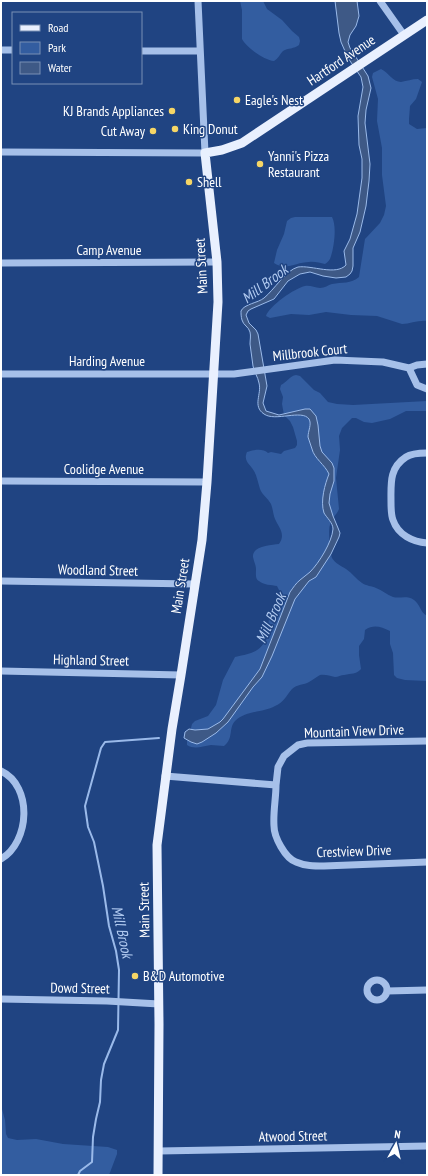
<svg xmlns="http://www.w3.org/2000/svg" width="428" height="1176" font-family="'PT Sans Narrow',sans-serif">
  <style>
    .green { fill: #335da0 }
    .water { fill: #3e5986; stroke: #9abaea }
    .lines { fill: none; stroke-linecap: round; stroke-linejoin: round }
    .stream { stroke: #9abaea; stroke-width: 2 }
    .minor { stroke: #a6c0e9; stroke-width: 7 }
    .major { stroke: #e9f0fe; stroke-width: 9 }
    .poi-dot { fill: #f6d666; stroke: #204482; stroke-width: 1.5 }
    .labels { text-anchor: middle; stroke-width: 3; stroke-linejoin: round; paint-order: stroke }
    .street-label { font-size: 14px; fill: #fff; stroke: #204482 }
    .poi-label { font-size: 14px; fill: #fff; stroke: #204482; text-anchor: start }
    .water-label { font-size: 15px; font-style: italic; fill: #b1caf0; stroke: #204482 }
  </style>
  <rect width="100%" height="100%" fill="#204482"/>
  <!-- green -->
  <path class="green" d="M240 1H263L267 9 282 20 292 31 299 37 300 41 299 45C294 49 288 48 283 51 280 54 278 59 274 61 264 60 247 48 242 39V10Z
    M381 69C388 72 393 82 401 82 407 81 412 79 418 79L422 82 416 99 410 106 409 119V124L417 129 427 128V321C418 320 410 324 402 324L377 316 351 315 326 312 309 315 291 314 270 318 266 316C269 306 295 288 305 286 310 285 315 288 320 288 325 288 328 285 332 284 342 282 351 284 359 277L365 239 380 223 384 215 386 206 382 175V148L377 121 378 99 372 77 373 73Z
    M295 217H332C337 226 334 247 331 256 330 260 328 262 325 264 320 263 314 261 309 262 297 262 285 271 274 263L277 250 284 234 287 221 291 218Z
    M296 375 300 376 314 390 320 393 328 402 337 404 353 405 427 401V411H406L390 419 372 423 364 422 356 418H352L342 428 339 436 340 450 336 478 339 509C337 515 331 518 330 525 328 529 330 554 332 558 335 563 341 566 346 569 352 573 356 579 362 583 366 586 372 586 376 588 382 590 387 595 393 597 399 599 407 595 414 600 420 604 420 612 427 616V681L405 680 397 678 394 675 393 653 390 644V631C381 627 374 624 365 630L364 639 359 646V655L361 669C355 675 352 673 344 675 341 675 338 677 335 677 330 676 325 674 320 675 316 677 313 680 309 682 304 685 297 684 292 689 286 696 284 702 275 706 263 713 246 710 235 721 228 729 234 738 224 746 220 746 215 745 211 745 202 746 195 750 187 745V741L190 732 192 724 195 721 208 716 216 705 223 680 235 657C252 653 260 653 268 636L267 632 269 619 279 595V590L277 586C272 585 263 585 259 581 255 579 256 573 256 569 256 565 254 562 253 557 252 546 271 545 279 544 286 534 279 528 275 519 273 514 273 509 271 504 268 498 262 495 260 489 258 483 257 476 254 471 250 464 243 461 247 452 253 450 263 448 268 453L271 452 281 454 284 451 295 448 297 445V441L293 427 290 421 284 415 282 404 283 397 280 389 281 385C287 382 290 376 296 375Z
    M1 1109H2L5 1120 6 1134 8 1138 17 1140 36 1139 63 1144 108 1147 117 1150V1154L109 1175H1Z"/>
  <!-- water -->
  <path class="water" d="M335 1H357L359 16 356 26 350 35 348 42 350 48 368 76 371 88 366 110 365 123 370 164 369 181 366 206 360 232 353 248V266L352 271 350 274 346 277 336 278 323 276 310 272 300 274 288 281 274 299 251 309 248 311 246 315 249 323 256 330 258 334 267 386 263 403 266 411 279 415 305 409H310L316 416 318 425 320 446 322 452 332 463 334 468V481L330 494 329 503 333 516 338 528 340 533 339 537 331 554 316 577 309 581 295 599 272 656 262 677 253 687 228 722 216 733 202 742 197 744 191 742 184 738 185 732 189 729 195 730 208 729 220 722 223 719 260 669 290 592C293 588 296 583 300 580 303 577 307 575 310 572 319 563 332 542 333 529 333 523 327 518 324 513 320 501 325 484 329 474 325 465 314 458 312 449 311 445 309 441 308 437 308 431 312 424 309 419 302 409 275 422 264 414 252 406 262 394 259 383 258 377 254 372 253 366 252 359 251 351 250 344 250 340 251 336 250 332 249 327 243 325 242 320 241 317 241 313 241 311 244 304 258 303 264 298 274 290 286 270 298 267 312 265 336 276 346 265L344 251 350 239 357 214 362 178V159L359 145 358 116 363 87 361 77 348 58 341 42 339 33Z"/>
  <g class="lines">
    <!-- stream -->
    <path class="stream" d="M78 1175 80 1171 92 1162 93 1137 96 1119 100 1102 101 1080 104 1064 118 1030 119 970 116 951 109 926 103 886 94 842 88 827 85 806 101 748 105 742 159 738"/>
    <!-- minor -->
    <path class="minor" d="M380 1 404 35
      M1 50H13
      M141 51H200
      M1 152 205 153 198 1
      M1 263 217 262
      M409 368 417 385 427 389
      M1 374H234L335 360 383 362 409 368 417 365 427 364
      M427 453C420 453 412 453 406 457 389 468 391 484 391 502 391 507 391 515 393 520 398 535 413 542 427 543
      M1 481 207 482
      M1 581 194 584
      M1 671 181 675
      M1 771C33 786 30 842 1 859
      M165 776 276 785 278 767 284 756 298 745 307 743 427 741
      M276 785C276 798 273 812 274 826 274 837 285 858 296 862 305 866 314 866 324 866L427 862
      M367 990a10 10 0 1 1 20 0a10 10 0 1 1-20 0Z
      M387 991 427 990
      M1 999 107 1001 159 1004
      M159 1151 427 1146"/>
    <!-- major -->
    <path class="major" d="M158 1175 159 1024 157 845 172 729 181 675 202 540 207 482 218 302 217 262 205 153 222 150 242 143 427 20"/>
  </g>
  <!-- markers -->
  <g class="poi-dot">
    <circle cx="237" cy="100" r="4"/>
    <circle cx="172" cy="111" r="4"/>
    <circle cx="175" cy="129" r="4"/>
    <circle cx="153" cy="131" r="4"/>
    <circle cx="260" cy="164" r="4"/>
    <circle cx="189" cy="182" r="4"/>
    <circle cx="135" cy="976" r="4"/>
  </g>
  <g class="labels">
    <!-- street labels -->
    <g class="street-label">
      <text transform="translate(341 60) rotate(-34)" y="5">Hartford Avenue</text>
      <text x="109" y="255">Camp Avenue</text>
      <text transform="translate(201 266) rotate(-93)" y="5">Main Street</text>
      <text transform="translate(310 352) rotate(-6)" y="5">Millbrook Court</text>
      <text x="107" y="366">Harding Avenue</text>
      <text x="104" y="474">Coolidge Avenue</text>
      <text transform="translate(98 570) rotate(1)" y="5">Woodland Street</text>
      <text transform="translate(180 586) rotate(-81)" y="5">Main Street</text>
      <text transform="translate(91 660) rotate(1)" y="5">Highland Street</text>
      <text transform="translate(354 731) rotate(-2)" y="5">Mountain View Drive</text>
      <text transform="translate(354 851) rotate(-2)" y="5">Crestview Drive</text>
      <text transform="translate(144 910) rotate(-91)" y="5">Main Street</text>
      <text transform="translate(80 988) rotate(1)" y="5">Dowd Street</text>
      <text transform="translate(293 1136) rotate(-1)" y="5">Atwood Street</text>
    </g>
    <!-- poi labels -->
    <g class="poi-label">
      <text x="245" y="105">Eagle's Nest</text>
      <text x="164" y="116" text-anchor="end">KJ Brands Appliances</text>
      <text x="183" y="134">King Donut</text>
      <text x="145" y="136" text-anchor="end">Cut Away</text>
      <text x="268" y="161">Yanni's Pizza<tspan x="268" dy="16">Restaurant</tspan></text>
      <text x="197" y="187">Shell</text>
      <text x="143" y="981">B&amp;D Automotive</text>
    </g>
    <!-- water labels -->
    <g class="water-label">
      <text transform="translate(265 284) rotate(-37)" y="5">Mill Brook</text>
      <text transform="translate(271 618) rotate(-66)" y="5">Mill Brook</text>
      <text transform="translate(122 932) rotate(78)" y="5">Mill Brook</text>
    </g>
  </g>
  <!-- border -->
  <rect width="428" height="1176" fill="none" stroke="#ffffff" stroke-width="4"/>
  <!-- legend -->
  <rect x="12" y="12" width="130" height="72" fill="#204482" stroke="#798fb4"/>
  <rect x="20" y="25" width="20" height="6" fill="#e9f0fe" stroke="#798fb4"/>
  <text x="48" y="32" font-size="12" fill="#ffffff">Road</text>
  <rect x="20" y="42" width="20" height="12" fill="#335da0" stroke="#798fb4"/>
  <text x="48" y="52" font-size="12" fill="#ffffff">Park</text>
  <rect x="20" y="62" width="20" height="12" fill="#3e5986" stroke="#798fb4"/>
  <text x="48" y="72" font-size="12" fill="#ffffff">Water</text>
  <!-- north arrow -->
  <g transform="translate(396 1144) rotate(8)" stroke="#204482" stroke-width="3" paint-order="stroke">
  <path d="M0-3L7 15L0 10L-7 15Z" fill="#ffffff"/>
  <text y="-6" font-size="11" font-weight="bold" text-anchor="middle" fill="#ffffff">N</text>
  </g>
</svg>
